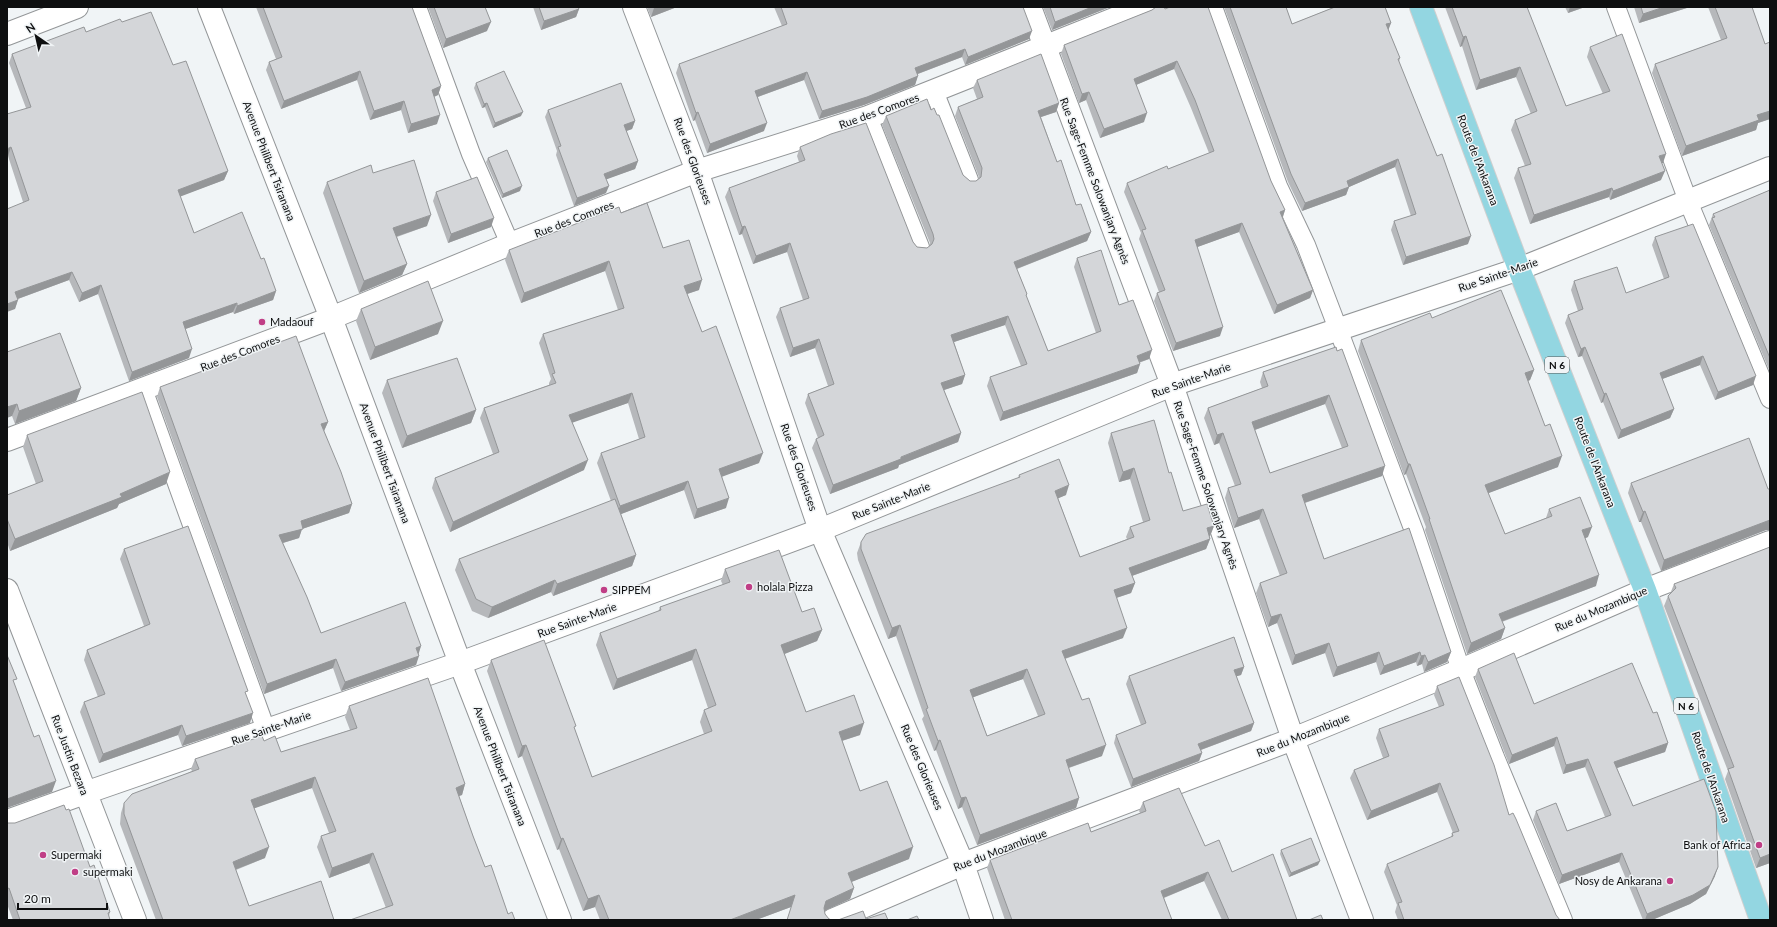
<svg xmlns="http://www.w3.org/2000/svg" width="1777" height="927" font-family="Lato,sans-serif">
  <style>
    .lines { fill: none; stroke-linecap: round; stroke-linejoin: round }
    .service-casing { stroke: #939698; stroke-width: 20 }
    .minor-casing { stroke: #939698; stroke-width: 24 }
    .secondary-casing { stroke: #939698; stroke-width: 24 }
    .primary-casing { stroke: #cfcfcf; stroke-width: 24 }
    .service { stroke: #fff; stroke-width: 18 }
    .minor { stroke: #fff; stroke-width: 22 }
    .secondary { stroke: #fff; stroke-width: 22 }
    .primary { stroke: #93d6e1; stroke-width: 22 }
    .wall { fill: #b6b8bb; fill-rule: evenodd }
    .shaded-wall { fill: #949698 }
    .building { fill: #d4d6d9; stroke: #949698; fill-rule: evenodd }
    .poi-dot { fill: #c03e86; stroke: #f0f4f6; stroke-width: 1.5 }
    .labels { text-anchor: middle; stroke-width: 3; stroke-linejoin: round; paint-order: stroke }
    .shield { fill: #f0f4f6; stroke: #525455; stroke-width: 1 }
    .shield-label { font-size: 10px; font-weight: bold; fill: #0e0f10 }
    .street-label { font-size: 11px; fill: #0e0f10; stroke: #f0f4f6 }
    .poi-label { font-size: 11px; fill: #0e0f10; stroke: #f0f4f6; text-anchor: start }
  </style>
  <rect width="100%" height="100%" fill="#f0f4f6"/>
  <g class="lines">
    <defs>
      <path id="service" d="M417 7 471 154 510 244
        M1213 7 1278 186 1306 245 1338 329 1414 531 1461 670 1495 757 1563 920
        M1616 7 1688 201 1770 399
        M934 91 969 180
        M868 117 920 247
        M143 389 266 730"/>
      <path id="minor" d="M209 7 331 318 460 663 560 920
        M634 7 697 171 820 530 963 864 982 920
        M1030 7 1172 385 1293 739 1362 920
        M7 34 77 7
        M7 440 331 318 510 244 697 171 868 117 1144 7
        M7 821 85 793
        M832 920 963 864 1293 739 1461 670 1645 590 1770 542"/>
      <path id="secondary" d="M7 590 135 920
        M85 793 460 663 820 530 1172 385 1519 269 1770 168"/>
      <path id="primary" d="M1421 7 1519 269 1645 590 1761 920"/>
    </defs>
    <!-- service casing -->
    <use href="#service" class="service-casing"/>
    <!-- minor casing -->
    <use href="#minor" class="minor-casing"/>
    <!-- secondary casing -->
    <use href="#secondary" class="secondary-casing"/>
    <!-- primary casing -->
    <use href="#primary" class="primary-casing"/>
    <!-- service -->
    <use href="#service" class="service"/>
    <!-- minor -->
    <use href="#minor" class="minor"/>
    <!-- secondary -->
    <use href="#secondary" class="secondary"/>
    <!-- primary -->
    <use href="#primary" class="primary"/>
  </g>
  <!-- wall -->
  <path class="wall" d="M256 7H412L441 86 438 95 434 97 437 124 408 133 401 110 370 120 357 80 281 109 266 70 269 62 276 59Z
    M428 7H485L487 31 443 48Z
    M533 7H578L579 9 576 17 541 30Z
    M647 7H677L651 17Z
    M774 7H1023L1029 39 965 65 962 57 918 74 915 85 864 105 819 119 804 80 758 97 764 131 707 153 695 120 693 121 676 73 679 64 782 26Z
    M1043 7H1110L1052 30Z
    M1224 7H1286L1292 24 1332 8V7H1385L1391 23 1388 29 1400 58 1399 62 1468 244 1403 265 1391 230 1394 221 1411 216 1395 167 1349 187 1346 195 1302 211 1288 182Z
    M1445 7H1527L1566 106 1603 94 1587 57 1590 47 1663 163H1662L1661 180 1610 200 1609 197 1530 224 1514 178 1518 168 1525 166 1511 130 1515 120 1531 114 1516 77 1476 90 1462 46 1460 47Z
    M1565 7H1585L1568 13Z
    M1634 7H1690L1639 23Z
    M1708 7H1752L1765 44 1770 42V119L1758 123 1756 130 1682 156 1652 73 1655 64 1721 40Z
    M1165 9 1271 181 1285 210 1283 217 1313 290 1310 298 1274 314 1239 232 1197 247 1220 336 1173 351 1154 301 1157 293 1159 292 1139 239 1141 233 1124 192 1127 183 1168 169 1209 153 1191 108 1174 69 1136 85 1144 122 1100 138 1086 100 1079 103 1061 54 1064 45 1152 10Z
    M122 22 173 65 228 171 224 180 180 196 194 233 261 259 276 291 273 300 234 314 233 312 185 329 189 358 129 381 98 294 79 302 69 280 18 299 15 309 23 202 8 156H7L26 108 9 63 12 54 86 32Z
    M977 80 1059 103 1056 112 1041 117 1057 162 1076 205 1091 232 1087 241 1017 269 1027 294 1026 297 1048 351 1096 333 1074 267 1077 258 1119 305 1149 359 1139 363 1140 364 1137 373 1000 421 987 386 990 377 1021 366 1005 325 954 342 965 375 962 384 944 390 961 433 958 442 899 465 898 468 830 494 812 448 816 439 818 438 805 403 808 394 828 386 815 348 790 357 776 317 780 308 803 300 787 252 753 264 742 234 739 235 725 197 729 188 799 162 797 156 800 147 913 242 917 247 927 248 930 246V243L882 125 886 116 931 110 937 115 963 175 970 181H976L978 179 979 177 955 116 958 107 977 99 973 88Z
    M476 83 521 116 493 128 485 107 482 108 474 88Z
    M548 110 635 121 632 129 626 131 638 161 635 169 606 179V193L574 206 556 155 557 151 545 117Z
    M488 158 520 191 502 198 486 162Z
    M373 173 427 226 397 237 407 264 402 275 359 293 323 193 327 182Z
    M1770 190V372L1709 225 1713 214Z
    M436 192 491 227 448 243 433 201Z
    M621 213 663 248 699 290 687 294 702 332 759 463 722 476 726 508 694 519 684 490 621 514 636 555 632 566 553 596 551 592 488 618 472 611 455 570 459 559 611 501 597 463 601 453 639 439 628 403 572 422 584 470 450 532 432 488 435 478 493 454 480 418 484 408 549 385V383L551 379 539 343 543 334 618 310 605 271 521 303 505 260 509 250Z
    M1655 237 1753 385 1715 400 1700 365 1662 379 1674 409 1670 418 1618 439 1603 402 1601 403 1582 356 1578 357 1565 323 1568 315 1578 311 1571 290 1574 281 1626 293 1664 279 1652 245Z
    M361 309 438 334 370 360 356 321Z
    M1432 318 1534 370 1530 380 1528 381 1558 467 1488 493 1505 534 1546 518 1549 509 1588 537 1585 538 1596 586 1502 622 1505 628 1501 639 1467 654 1425 530 1426 527 1406 474 1404 475 1358 351 1361 340Z
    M1336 347 1382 476 1305 503 1324 559 1451 652 1447 662 1424 672 1422 664 1417 666 1416 662 1380 675 1376 662 1333 677 1325 653 1292 665 1277 623 1268 627 1256 593 1260 583 1280 576 1259 519 1234 528 1225 498 1228 488 1235 486 1219 443 1214 445 1204 418 1208 408 1262 388 1260 382 1263 372ZM1325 404 1342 448 1270 473 1255 430Z
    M7 352 81 388 76 401 15 424 12 416Z
    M387 380 476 410 471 423 402 448 382 393Z
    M160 387 328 422 324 431 352 504 349 513 302 529 299 538 283 543 321 633 421 646 418 653 416 665 341 691 333 668 264 694 157 397Z
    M1111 433 1169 473 1183 511 1214 526 1210 536H1209L1210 539 1206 549 1132 576 1135 583 1131 593 1116 598 1123 638 1065 659 1102 756 1069 768 1079 798 1076 808 977 845 962 807 958 809 936 750 934 751 922 719 924 716 896 636 888 639 858 560 857 553 861 542 1018 478 1019 475 1066 495 1058 498 1080 557 1127 539 1126 537 1130 527 1143 522 1130 479 1119 482 1108 443ZM1023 679 1038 716 987 736 973 697Z
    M27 435 166 484 119 504 117 508 10 551 7 542V495L36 484 23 447Z
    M1631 483 1768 489H1770V530H1766L1661 571 1641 522H1639L1628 493Z
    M1770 547V863L1756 868 1725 779 1728 771 1664 606 1668 596 1670 594 1674 584Z
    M124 549 246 695 250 723 182 746 178 735 99 763 80 712 84 702 98 697 84 660 87 650 144 626 120 559Z
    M725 569 802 612 822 630 817 641 784 654 806 712 860 735 842 741 860 791 909 859 851 882 854 888 850 899 824 911 791 907 756 920H600L595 907 583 911 559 849 557 850 522 756 518 758 487 671 491 660 575 730 592 777 704 734 700 722 704 710 708 708 692 660 613 690 596 645 600 633 658 612 660 607 723 585 721 581Z
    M1244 667 1241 675 1236 676 1254 723 1251 731 1201 750 1202 753 1199 761 1131 787 1114 743 1116 735 1141 725 1126 684 1129 676Z
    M1478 669 1534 704 1653 713 1668 743 1665 752 1617 768 1633 806 1715 876 1706 894 1690 904 1652 920H1643L1619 862 1559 884 1533 820 1536 811 1567 831 1605 817 1585 767 1563 774 1554 746 1509 764 1475 677Z
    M1437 686 1509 815 1556 915 1560 920H1398L1395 912 1397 905 1384 872 1387 864 1451 838 1452 833H1453L1437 792 1367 820 1350 778 1354 770 1383 758 1376 738 1379 729 1439 707 1434 695Z
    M349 706 465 784 462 795 459 796 473 836 485 867 508 914 515 920 386 908 369 863 329 878 317 847 321 836 329 833 312 788 254 808 265 858 236 870 249 906 334 920H156L120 824 121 813 124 803 192 771 191 769 195 759 281 752 350 730 345 717Z
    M1143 802 1205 846 1232 872 1297 920H1222L1204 881 1164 898 1172 920H1005L987 868 990 860 1091 832 1140 813 1139 811Z
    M7 823 90 867 110 912 109 916 110 920H13L7 904Z
    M1281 850 1318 865 1289 877 1280 854Z"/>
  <!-- shaded-wall -->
  <path class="shaded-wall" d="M657 7H677L651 17 654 8Z
    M1092 7H1110L1052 30 1055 22Z
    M1570 7H1585L1568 13Z
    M1664 7H1690L1639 23 1643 14Z
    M579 9 576 17 541 30 544 21Z
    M491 22 487 31 443 48 446 39Z
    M1391 23 1388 31 1386 24Z
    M1032 31 1029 39 965 65 968 57Z
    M1466 36 1462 46 1460 47 1463 37Z
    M965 49 962 57 912 76 915 68Z
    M1177 61 1174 69 1131 87 1134 79Z
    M1520 67 1516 77 1476 90 1480 80Z
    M360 71 357 80 281 109 284 101Z
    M807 72 804 80 752 99 755 91Z
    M918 76 915 85 864 105 819 119 822 111Z
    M441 86 438 95 429 99 432 90Z
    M1089 92 1086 100 1079 103 1082 94Z
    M404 101 401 110 370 120 374 111Z
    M487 103 485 107 482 108 484 104Z
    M1059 103 1056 112 1035 119 1038 111Z
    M1770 111V119L1758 123 1756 130 1682 156 1686 146 1757 115Z
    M523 112 521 116 493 128 495 123Z
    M698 112 695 120 693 121 696 113Z
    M1147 113 1144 122 1100 138 1104 129Z
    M440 115 437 124 408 133 411 124Z
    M635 121 632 129 621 133 624 125Z
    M767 123 764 131 707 153 710 144Z
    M11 147 8 156H7V149Z
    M1666 154 1663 163 1656 165 1659 156Z
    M1398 159 1395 167 1349 187 1346 195 1302 211 1305 203 1347 181Z
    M638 161 635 169 602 181 604 174Z
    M228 171 224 180 174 199 178 190Z
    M1665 171 1661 180 1610 200 1613 191Z
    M522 186 520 191 502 198 503 194Z
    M609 186 606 193 574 206 577 198Z
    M1612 188 1609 197 1530 224 1534 215Z
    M1285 210 1282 219 1280 212Z
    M431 215 427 226 389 239 393 228Z
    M494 218 491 227 448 243 451 234Z
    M1242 223 1239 232 1192 249 1195 240Z
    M745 226 742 234 739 235 742 227Z
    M1091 232 1087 241 1011 271 1014 262Z
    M1471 236 1468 244 1403 265 1406 257Z
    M790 243 787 252 753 264 756 256Z
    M609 261 605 271 521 303 524 293Z
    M407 264 402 275 359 293 364 281Z
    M72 272 69 280 12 301 15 292Z
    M702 280 699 290 681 296 684 286Z
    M101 285 98 294 79 302 82 293Z
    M1313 290 1310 298 1274 314 1277 305Z
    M276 291 273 300 234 314 237 306Z
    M18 300 15 309 7 312V304Z
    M237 303 233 312 180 331 183 322Z
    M1008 316 1005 325 948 344 951 335Z
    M443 321 438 334 370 360 375 347Z
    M1223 327 1220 336 1173 351 1176 343Z
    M819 339 815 348 790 357 793 348Z
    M1585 347 1582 356 1578 357 1581 349Z
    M192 349 189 358 129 381 132 372Z
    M1152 350 1149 359 1134 364 1137 356Z
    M1703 356 1700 365 1657 381 1660 373Z
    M1140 364 1137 373 1000 421 1003 412Z
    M1534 370 1530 380 1521 384 1525 373Z
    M965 375 962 384 938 392 941 383Z
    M1756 376 1753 385 1715 400 1718 392Z
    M81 388 76 401 15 424 19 411Z
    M632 393 628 403 566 425 569 415Z
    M1606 393 1603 402 1601 403 1604 394Z
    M1329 395 1325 404 1249 432 1252 422Z
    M17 404 12 416 7 418V407Z
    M1674 409 1670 418 1618 439 1621 430Z
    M476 410 471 423 402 448 407 436Z
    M328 422 324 431 321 424Z
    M961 433 958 442 899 465 898 468 830 494 833 485Z
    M1223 433 1219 443 1214 445 1217 435Z
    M763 453 759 463 716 479 719 469Z
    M1562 456 1558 467 1481 496 1485 485Z
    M588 460 584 470 450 532 453 522Z
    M1408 464H1410L1406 474 1404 475Z
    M1385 466 1382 476 1298 505 1302 495Z
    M1134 468 1130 479 1119 482 1123 472Z
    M170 472 166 484 119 504 117 508 10 551 15 539Z
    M688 481 684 490 616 516 620 506Z
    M1069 485 1066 495 1052 501 1055 491Z
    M729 498 726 508 694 519 697 509Z
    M352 504 349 513 302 529 299 538 276 545 279 535 301 521Z
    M1263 509 1259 519 1234 528 1238 518Z
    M1645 511 1641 522H1639L1643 512Z
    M1770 520V530H1766L1661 571 1664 560Z
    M1214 526 1210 536 1203 539 1207 528Z
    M1592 527 1588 537 1579 541 1582 530Z
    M1210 539 1206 549 1126 578 1129 568Z
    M636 555 632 566 553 596 557 584Z
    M1599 575 1596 586 1495 624 1499 614Z
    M555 580 551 592 488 618 492 607Z
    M1135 583 1131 593 1110 600 1114 590Z
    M1281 614 1277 623 1268 627 1271 617Z
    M900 625 896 636 888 639 892 628Z
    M1127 628 1123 638 1058 661 1062 651Z
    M1505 628 1501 639 1467 654 1471 643Z
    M822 630 817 641 777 657 781 645Z
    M1329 643 1325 653 1292 665 1295 655Z
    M421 646 418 656 416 648Z
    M696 649 692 660 613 690 617 679Z
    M1379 652 1376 662 1333 677 1337 667Z
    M1420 652 1416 662 1380 675 1384 666Z
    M1451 652 1447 662 1424 672 1428 662Z
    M1425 655 1422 664 1417 666 1421 656Z
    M419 656 416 665 341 691 345 682Z
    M336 659 333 668 264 694 267 684Z
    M1244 667 1241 675 1231 678 1234 670Z
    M1027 669 1023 679 966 700 970 690Z
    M253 713 250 723 182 746 186 736Z
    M864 723 860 735 835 743 839 732Z
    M1254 723 1251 731 1195 752 1198 744Z
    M182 725 178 735 99 763 103 754Z
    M1557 737 1554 746 1509 764 1512 755Z
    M940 740 936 750 934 751 938 741Z
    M1668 743 1665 752 1611 770 1614 762Z
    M526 745 522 756 518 758 522 746Z
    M1106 745 1102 756 1062 770 1066 760Z
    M1202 753 1199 761 1131 787 1133 779Z
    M1588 759 1585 767 1563 774 1566 765Z
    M315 777 312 788 247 811 251 800Z
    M56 781 52 792 7 808V799Z
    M1440 783 1437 792 1367 820 1371 811Z
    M465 784 462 795 452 798 456 788Z
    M966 797 962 807 958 809 961 798Z
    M1079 798 1076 808 977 845 980 835Z
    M563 838 559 849 557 850 561 839Z
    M269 847 265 858 229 872 233 862Z
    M913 847 909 859 844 885 848 873Z
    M373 853 369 863 329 878 332 868Z
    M1622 853 1619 862 1559 884 1562 875Z
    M1770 854V863L1756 868 1760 858Z
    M1320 861 1318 865 1289 877 1291 873Z
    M1718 867 1715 876 1706 894 1690 904 1652 920H1645L1647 914Z
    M1208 872 1204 881 1158 900 1161 891Z
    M854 888 850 899 822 912 826 901Z
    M599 895 595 907 583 911 588 899Z
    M795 895 791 907 756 920H730Z"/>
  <!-- building -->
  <path class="building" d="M263 7H412L441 86 432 90 440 115 411 124 404 101 374 111 360 71 284 101 269 62 282 57Z
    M434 7H485L491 22 446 39Z
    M539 7H578L579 9 544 21Z
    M781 7H1023L1032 31 968 57 965 49 915 68 918 76 867 97 822 111 807 72 755 91 767 123 710 144 698 112 696 113 679 64 787 24Z
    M1050 7H1092L1055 22Z
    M1156 7H1164L1165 9 1170 7H1208L1271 181 1285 210 1280 212 1313 290 1277 305 1242 223 1195 240 1223 327 1176 343 1157 293 1165 290 1142 230 1146 229 1127 183 1167 166 1168 169 1214 151 1195 100 1177 61 1134 79 1147 113 1104 129 1089 92 1082 94 1064 45 1152 10Z
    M1230 7H1286L1292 24 1335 7H1385L1391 23 1386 24 1400 58 1398 59 1437 156 1442 154 1471 236 1406 257 1394 221 1416 214 1398 159 1347 181 1349 187 1305 203 1291 174Z
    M1452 7H1527L1566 106 1610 91 1590 47 1622 34 1666 154 1659 156 1665 171 1613 191 1612 188 1534 215 1518 168 1531 164 1515 120 1537 111 1520 67 1480 80 1466 36 1463 37Z
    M1641 7H1664L1643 14Z
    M1715 7H1752L1765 44 1770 42V111L1757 115 1759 120 1686 146 1655 64 1727 38Z
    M151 12 173 65 186 61 228 171 178 190 194 233 242 212 261 259 264 258 276 291 237 306V303L183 322 192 349 132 372 101 285 82 293 72 272 15 292 18 300 7 304V209L29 200 11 147 7 149V114L31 107 12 54 84 27 86 32 120 19 122 22Z
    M1041 54 1059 103 1038 111 1057 162 1061 160 1076 205 1081 204 1091 232 1014 262 1027 294 1026 295 1048 351 1101 331 1077 258 1101 250 1119 305 1133 300 1152 350 1137 356 1140 364 1003 412 990 377 1027 364 1008 316 951 335 965 375 941 383 961 433 901 457V459L833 485 816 439 824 435 808 394 834 384 819 339 793 348 780 308 809 298 790 243 756 256 745 226 742 227 729 188 805 160 800 147 831 134 866 123 913 242 917 247 927 248 932 244 934 239 933 234 886 116 927 99 931 110 934 108 937 115H939L963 175 970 181H976L981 177 982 168 958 107 983 97 977 80Z
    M504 71 523 112 495 123 487 103 484 104 476 83Z
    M621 83 635 121 624 125 638 161 604 174 609 186 577 198 558 147 561 146 548 110Z
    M507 150 522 186 503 194 488 158Z
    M414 160 431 215 393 228 407 264 364 281 327 182 371 165 373 173Z
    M477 177 494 218 451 234 436 192Z
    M1770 190V358L1712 218 1715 217 1713 214Z
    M647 203 663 248 689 240 702 280 684 286 702 332 716 326 763 453 719 469 729 498 697 509 688 481 620 506 601 453 645 437 632 393 569 415 588 460 453 522 435 478 499 452 484 408 556 383 552 374 555 373 543 334 624 308 609 261 524 293 509 250 619 207 621 213Z
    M1693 224 1756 376 1718 392 1703 356 1660 373 1674 409 1621 430 1606 393 1604 394 1585 347 1581 349 1568 315 1583 309 1574 281 1617 267 1626 293 1669 277 1655 237Z
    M428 281 443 321 375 347 361 309Z
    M1501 290 1534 370 1525 373 1545 426 1550 424 1562 456 1485 485 1505 534 1552 516 1549 509 1580 497 1592 527 1582 530 1599 575 1499 614 1505 628 1471 643 1429 519H1430L1410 464H1408L1361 340 1430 313 1432 318Z
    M60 333 81 388 19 411 17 404 7 407V352Z
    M296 336 328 422 321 424 341 472 352 504 301 521 303 529 279 535 307 597 321 633 405 602 421 646 416 648 419 656 345 682 336 659 267 684 160 387Z
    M1336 347 1337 351 1342 349 1385 466 1302 495 1324 559 1409 528 1451 652 1428 662 1425 655 1421 656 1420 652 1384 666 1379 652 1337 667 1329 643 1295 655 1281 614 1271 617 1260 583 1287 573 1263 509 1238 518 1228 488 1241 484 1223 433 1217 435 1208 408 1268 386 1263 372ZM1329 395 1348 446 1270 473 1252 422Z
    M457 358 476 410 407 436 387 380Z
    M142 392 170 472 120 494 122 497 15 539 7 519V495L43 481 27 435Z
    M1154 420 1169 473 1171 472 1183 511 1207 504 1214 526 1207 528 1210 539 1129 568 1135 583 1114 590 1127 628 1062 651 1082 700 1089 698 1106 745 1066 760 1079 798 980 835 966 797 961 798 940 740 938 741 926 709 928 708 900 625 892 628 861 549V542L866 534 1020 477 1019 475 1059 459 1069 485 1055 491 1080 557 1134 537 1130 527 1150 520 1134 468 1123 472 1111 433ZM1027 669 1045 714 987 736 970 690Z
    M1749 438 1768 489H1770V520L1664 560 1645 511 1643 512 1631 483Z
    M615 499 636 555 557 584 555 580 492 607 476 599 459 559Z
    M188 526 248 691 245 692 253 713 186 736 182 725 103 754 84 702 105 694 87 650 150 624 124 549Z
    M1770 547V854L1760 858 1728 769 1734 767 1668 596 1676 588 1674 584Z
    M779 550 802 612 814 608 822 630 781 645 806 712 854 695 864 723 839 732 860 791 887 781 913 847 848 873 854 888 826 901 824 908 825 914 829 919 832 920H787L795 895 730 920H609L599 895 588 899 563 838 561 839 526 745 522 746 491 660 544 640 576 726 574 727 592 777 712 731 704 710 716 705 696 649 617 679 600 633 661 610 660 607 730 582 725 569Z
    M1234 637 1244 667 1234 670 1254 723 1198 744 1202 753 1133 779 1116 735 1146 723 1129 676Z
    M1514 653 1534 704 1632 663 1653 713 1657 712 1668 743 1614 762 1633 806 1704 779 1716 812 1718 867 1710 885 1693 895 1647 914 1622 853 1562 875 1536 811 1556 803 1567 831 1611 815 1588 759 1566 765 1557 737 1512 755 1478 669Z
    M7 655 17 679 13 680 34 737 39 735 56 781 7 799Z
    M1459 677 1494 765 1509 815 1513 813 1516 819 1556 915 1560 920H1404L1398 903 1402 902 1387 864 1453 836 1452 833 1459 831 1440 783 1371 811 1354 770 1389 756 1379 729 1444 705 1437 686Z
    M428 678 465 784 456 788 473 836 485 867 491 865 508 914 512 912 515 920H350L393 905 373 853 332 868 321 836 336 831 315 777 251 800 269 847 233 862 249 906 321 881 334 920H163L124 814V803L132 794 199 769 195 759 262 736 264 741 275 736 281 752 357 728 349 706Z
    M1179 788 1205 846 1219 840 1232 872 1273 854 1297 920H1229L1208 872 1161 891 1172 920H1012L990 860 1088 823 1091 832 1146 811 1143 802Z
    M64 805 66 810 69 809 90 867 94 865 110 912 108 913 110 920H20L9 888 7 889V823H15Z
    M1311 838 1320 861 1291 873 1281 850Z
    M863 911 866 919 885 913 888 920H838Z
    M1321 915 1323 920H1309Z
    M917 916 919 920H907Z"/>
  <!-- markers -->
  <g class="poi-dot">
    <circle cx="262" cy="322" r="4"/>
    <circle cx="749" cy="587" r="4"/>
    <circle cx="604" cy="590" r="4"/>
    <circle cx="1759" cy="845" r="4"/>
    <circle cx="43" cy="855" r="4"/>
    <circle cx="75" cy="872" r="4"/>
    <circle cx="1670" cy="881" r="4"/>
  </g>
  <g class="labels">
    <!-- shield labels -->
    <g class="shield">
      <rect x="1545" y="357" width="24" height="16" rx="3"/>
      <rect x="1674" y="698" width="24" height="16" rx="3"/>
    </g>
    <g class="shield-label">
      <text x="1557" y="369">N 6</text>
      <text x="1686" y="710">N 6</text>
    </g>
    <!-- street labels -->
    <g class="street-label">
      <text transform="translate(879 111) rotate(-20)" y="4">Rue des Comores</text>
      <text transform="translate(1478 160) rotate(69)" y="4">Route de l'Ankarana</text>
      <text transform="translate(269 161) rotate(69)" y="4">Avenue Philibert Tsiranana</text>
      <text transform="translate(693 161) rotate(70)" y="4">Rue des Glorieuses</text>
      <text transform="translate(1095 181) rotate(69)" y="4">Rue Sage-Femme Solowanjary Agnès</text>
      <text transform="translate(574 219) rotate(-21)" y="4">Rue des Comores</text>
      <text transform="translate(1498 275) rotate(-19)" y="4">Rue Sainte-Marie</text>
      <text transform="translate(240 353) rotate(-21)" y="4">Rue des Comores</text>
      <text transform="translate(1191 380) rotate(-20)" y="4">Rue Sainte-Marie</text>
      <text transform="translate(1595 462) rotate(69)" y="4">Route de l'Ankarana</text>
      <text transform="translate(385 463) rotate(70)" y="4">Avenue Philibert Tsiranana</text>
      <text transform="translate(799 467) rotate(71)" y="4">Rue des Glorieuses</text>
      <text transform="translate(1206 485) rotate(71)" y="4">Rue Sage-Femme Solowanjary Agnès</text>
      <text transform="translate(891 501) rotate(-22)" y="4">Rue Sainte-Marie</text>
      <text transform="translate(1601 609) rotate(-23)" y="4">Rue du Mozambique</text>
      <text transform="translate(577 620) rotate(-20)" y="4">Rue Sainte-Marie</text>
      <text transform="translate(271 728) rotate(-19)" y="4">Rue Sainte-Marie</text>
      <text transform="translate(1303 735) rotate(-22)" y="4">Rue du Mozambique</text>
      <text transform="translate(70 755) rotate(69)" y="4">Rue Justin Bezara</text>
      <text transform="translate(500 766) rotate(69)" y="4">Avenue Philibert Tsiranana</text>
      <text transform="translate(922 767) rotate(67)" y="4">Rue des Glorieuses</text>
      <text transform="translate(1711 777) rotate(71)" y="4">Route de l'Ankarana</text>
      <text transform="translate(1000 850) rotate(-21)" y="4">Rue du Mozambique</text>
    </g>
    <!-- poi labels -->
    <g class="poi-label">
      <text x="270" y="326">Madaouf</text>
      <text x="757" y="591">holala Pizza</text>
      <text x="612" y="594">SIPPEM</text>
      <text x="1751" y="849" text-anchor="end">Bank of Africa</text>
      <text x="51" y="859">Supermaki</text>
      <text x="83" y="876">supermaki</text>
      <text x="1662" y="885" text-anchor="end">Nosy de Ankarana</text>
    </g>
  </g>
  <!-- border -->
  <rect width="1777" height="927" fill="none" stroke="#0e0f10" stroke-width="16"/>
  <!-- north arrow -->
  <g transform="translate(36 36) rotate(326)" stroke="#f0f4f6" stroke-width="3" paint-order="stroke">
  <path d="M0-3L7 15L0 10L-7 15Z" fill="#0e0f10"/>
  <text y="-6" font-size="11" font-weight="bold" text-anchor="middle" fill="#0e0f10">N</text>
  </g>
  <!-- scale -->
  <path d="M18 903v6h89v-6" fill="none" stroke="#0e0f10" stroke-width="2"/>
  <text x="24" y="903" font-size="12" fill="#0e0f10" stroke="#f0f4f6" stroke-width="3" paint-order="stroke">20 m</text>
</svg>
